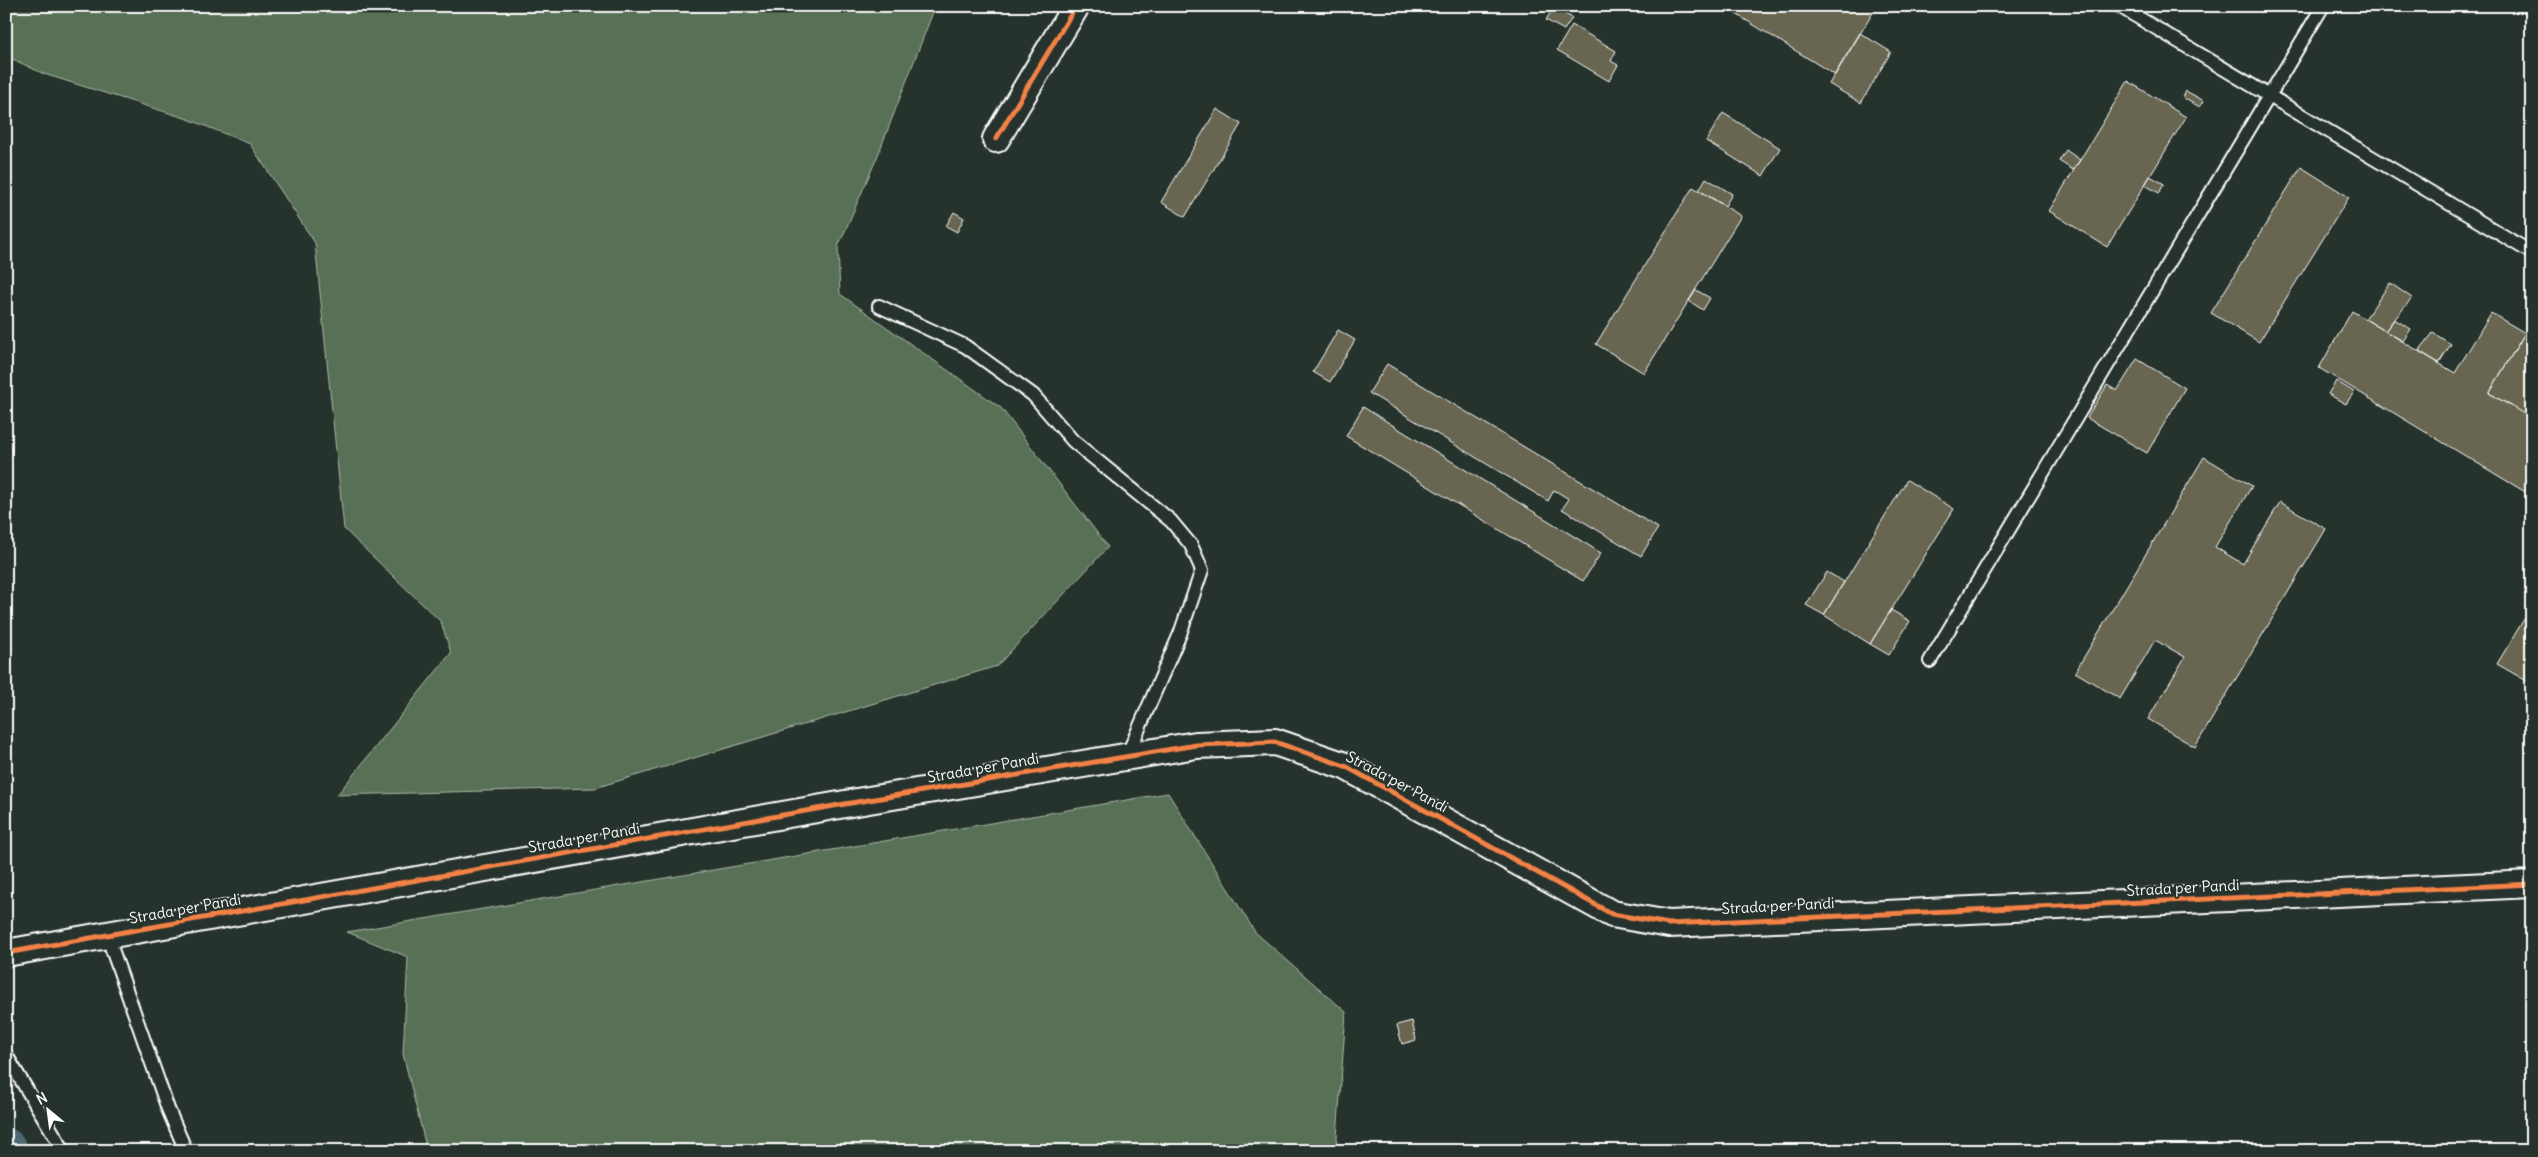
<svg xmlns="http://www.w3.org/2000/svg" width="2538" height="1157" font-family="Delius,sans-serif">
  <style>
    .green { fill: #597156; stroke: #acb8aa }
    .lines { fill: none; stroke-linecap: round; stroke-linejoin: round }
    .river { stroke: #4d6873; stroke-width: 40 }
    .building { fill: #686551; stroke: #fff }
    .service-casing { stroke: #fff; stroke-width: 16 }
    .minor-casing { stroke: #fff; stroke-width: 30 }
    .service { stroke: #26332d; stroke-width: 12 }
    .minor { stroke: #26332d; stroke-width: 26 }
    .cycleway-casing { stroke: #26332d; stroke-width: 8 }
    .cycleway { stroke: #f48246; stroke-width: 5 }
    .labels { text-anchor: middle; stroke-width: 4; stroke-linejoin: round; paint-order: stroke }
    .street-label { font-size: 15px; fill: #fff; stroke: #26332d }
  </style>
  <rect width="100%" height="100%" fill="#26332d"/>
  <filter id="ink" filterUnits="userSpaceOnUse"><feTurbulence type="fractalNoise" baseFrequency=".02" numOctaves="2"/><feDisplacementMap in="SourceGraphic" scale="10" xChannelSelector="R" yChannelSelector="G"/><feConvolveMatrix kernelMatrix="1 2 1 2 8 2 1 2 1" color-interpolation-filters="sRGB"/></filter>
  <g filter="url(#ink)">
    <!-- green -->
    <path class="green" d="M6 6H931L933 12 878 155 838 247 840 294 1001 408 1108 547 997 666 595 788 337 795 451 653 441 622 344 529 315 243 250 144 188 119 44 74 6 56Z
      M1168 793 1255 932 1346 1012 1336 1151H427L403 1054 408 957 347 932Z"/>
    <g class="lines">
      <!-- river -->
      <path class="river" d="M6 1148 8 1151"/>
    </g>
    <!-- building -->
    <path class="building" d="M1723 6H1877L1835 75Z
      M1554 7 1572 18 1564 30 1546 20Z
      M1572 25 1616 51 1611 61 1618 65 1609 81 1557 50Z
      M1860 33 1891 52 1861 103 1829 84Z
      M2128 81 2186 117 2107 247 2049 211Z
      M2186 91 2204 101 2200 107 2183 98Z
      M1217 109 1241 124 1185 217 1161 202Z
      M1723 113 1780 148 1763 176 1706 141Z
      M2066 150 2080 160 2073 170 2059 161Z
      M2301 167 2349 197 2259 342 2211 313Z
      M2150 176 2164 184 2159 193 2145 185Z
      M1706 178 1732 194 1725 206 1699 190Z
      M1693 187 1741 216 1644 373 1596 344Z
      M954 212 964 218 957 232 946 226Z
      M2390 283 2412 298 2385 331 2365 319Z
      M1696 290 1710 298 1703 310 1689 301Z
      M2352 311 2455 373 2491 313 2525 333 2489 393 2532 418V496L2319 368Z
      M2394 319 2411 329 2403 341 2385 331Z
      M1338 330 1355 340 1330 382 1313 372Z
      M2433 333 2451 344 2439 363 2419 351Z
      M2525 333 2532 337V401L2524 414 2489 393Z
      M2137 359 2185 388 2147 453 2087 418 2107 385 2117 391Z
      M1387 364 1658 528 1641 556 1562 509 1569 499 1554 490 1548 501 1369 393Z
      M2336 381 2354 392 2346 404 2328 394Z
      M1363 407 1601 553 1583 581 1346 436Z
      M2204 457 2252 486 2215 547 2243 564 2280 502 2326 529 2195 747 2148 719 2185 657 2155 640 2120 699 2075 672Z
      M1907 480 1954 509 1870 644 1824 615Z
      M1827 572 1844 582 1824 615 1806 605Z
      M2532 606V684L2497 664Z
      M1891 610 1910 621 1889 655 1870 644Z
      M1412 1021 1416 1040 1402 1044 1397 1025Z"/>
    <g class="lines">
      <defs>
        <path id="service" d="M2119 6 2532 253
          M879 306 965 346 1033 395 1073 441 1171 521 1191 545 1202 570 1180 634 1127 756
          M1930 661 2323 6
          M107 935 168 1109 186 1151
          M6 1055 64 1151"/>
        <path id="minor" d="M996 139 1076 6
          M6 953 845 804 1196 745 1275 742 1345 766 1612 914 1669 924 2532 884"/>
      </defs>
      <!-- service casing -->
      <use href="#service" class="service-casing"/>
      <!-- minor casing -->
      <use href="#minor" class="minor-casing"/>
      <!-- service -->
      <use href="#service" class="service"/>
      <!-- minor -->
      <use href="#minor" class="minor"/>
      <defs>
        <path id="cycleway" d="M996 139 1076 6
          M6 953 845 804 1196 745 1275 742 1345 766 1612 914 1669 924 2532 884"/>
      </defs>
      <!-- cycleway casing -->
      <use href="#cycleway" class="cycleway-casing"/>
      <!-- cycleway -->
      <use href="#cycleway" class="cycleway"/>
    </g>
  </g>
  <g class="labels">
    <!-- street labels -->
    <g class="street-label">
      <text transform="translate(983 768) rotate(-10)" y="5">Strada per Pandi</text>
      <text transform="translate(1397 782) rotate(28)" y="5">Strada per Pandi</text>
      <text transform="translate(584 838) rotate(-10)" y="5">Strada per Pandi</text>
      <text transform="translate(2183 888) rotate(-3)" y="5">Strada per Pandi</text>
      <text transform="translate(1778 906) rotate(-3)" y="5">Strada per Pandi</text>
      <text transform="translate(185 909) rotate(-10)" y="5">Strada per Pandi</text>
    </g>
  </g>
  <!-- margin -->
  <rect width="2538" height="1157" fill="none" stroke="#26332d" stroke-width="25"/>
  <rect x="12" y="12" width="2513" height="1132" fill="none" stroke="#fff" stroke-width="2" filter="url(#ink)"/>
  <!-- north arrow -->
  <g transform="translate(48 1110) rotate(331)" stroke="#26332d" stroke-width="4" paint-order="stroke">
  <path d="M0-4L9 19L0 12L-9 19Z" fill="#ffffff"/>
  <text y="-8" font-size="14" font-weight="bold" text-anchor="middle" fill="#ffffff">N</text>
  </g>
</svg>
